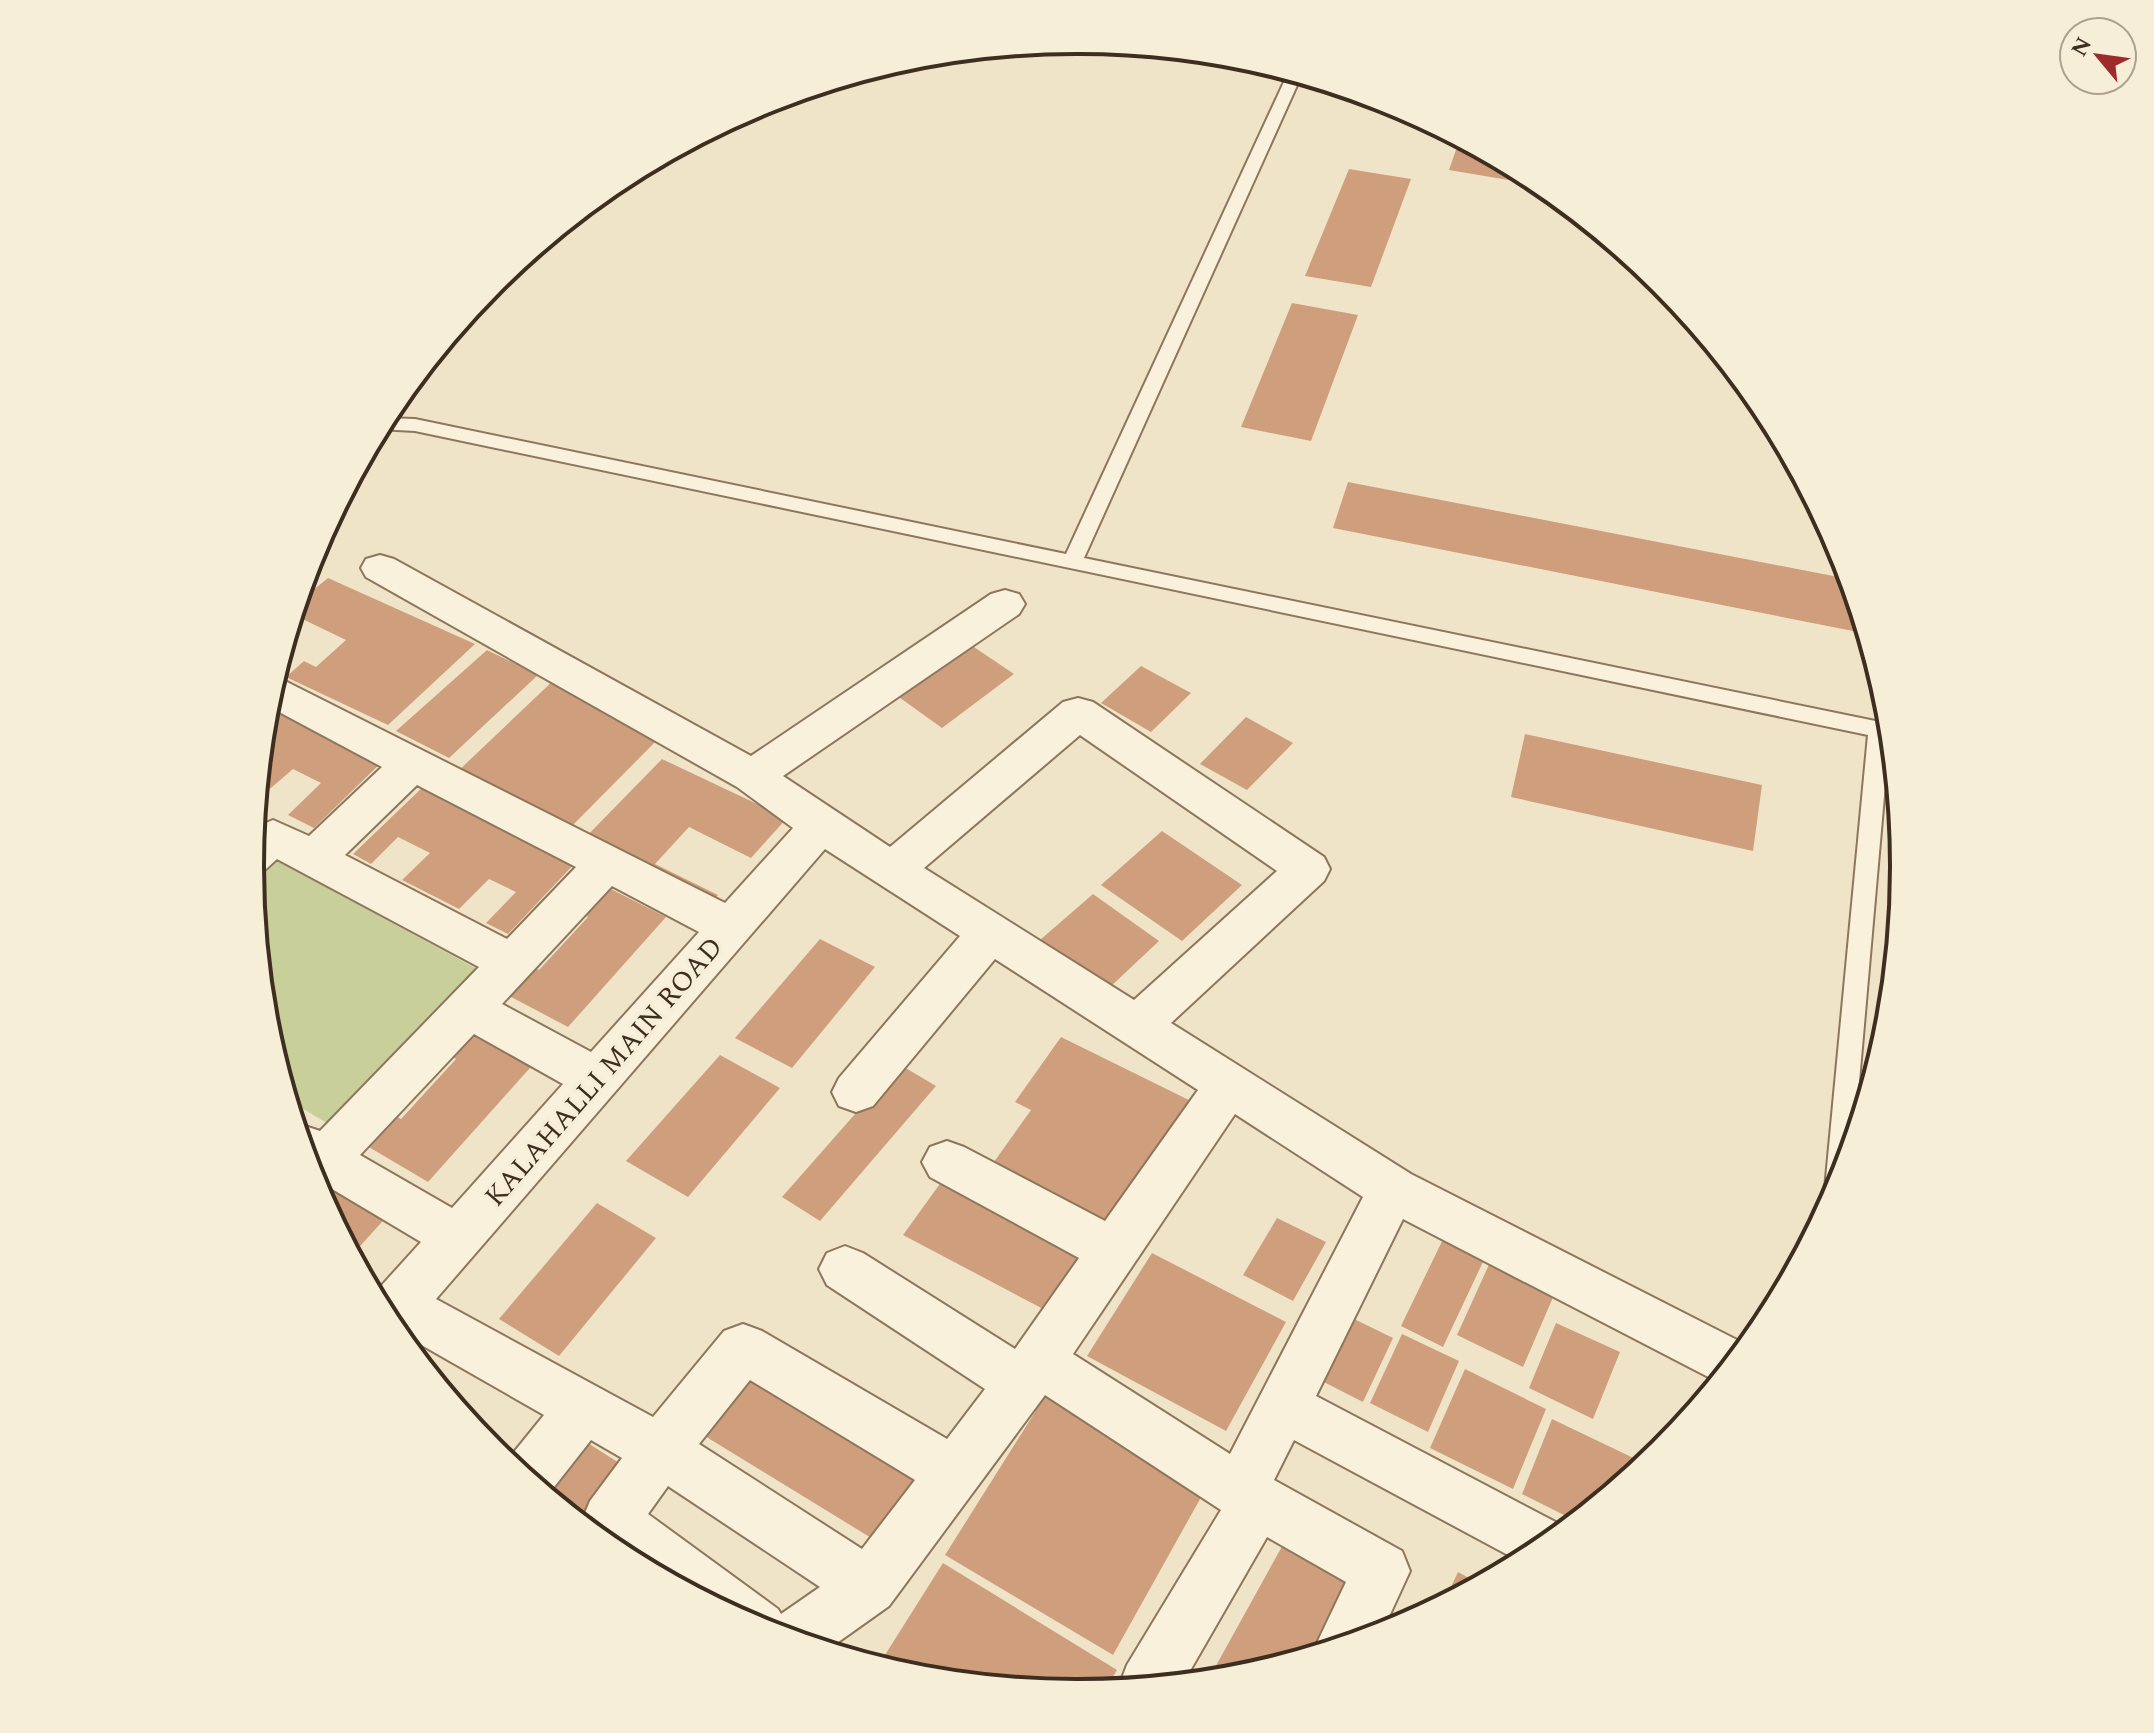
<svg xmlns="http://www.w3.org/2000/svg" width="2154" height="1733" font-family="Spectral,serif">
  <style>
    .green { fill: #c9cf9b }
    .building { fill: #cf9f7d }
    .lines { fill: none; stroke-linecap: round; stroke-linejoin: round }
    .service-casing { stroke: #8d765c; stroke-width: 4 }
    .minor-casing { stroke: #8d765c; stroke-width: 4 }
    .service { fill: #faf1dc; fill-rule: evenodd }
    .minor { fill: #faf1dc; fill-rule: evenodd }
    .labels { text-anchor: middle; stroke-width: 7; stroke-linejoin: round; paint-order: stroke }
    .street-label { font-size: 28px; fill: #3d2e20; stroke: #f7eed8 }
    .rim { fill: none; stroke: #3d2e20; stroke-width: 4 }
  </style>
  <rect width="100%" height="100%" fill="#f0e4c8"/>
  <!-- green -->
  <path class="green" d="M278 861 477 969 327 1123 288 1100 266 1027 252 884Z"/>
  <!-- building -->
  <path class="building" d="M1460 138 1537 180 1544 186 1449 170Z
    M1349 169 1411 179 1371 287 1305 276Z
    M1292 303 1358 315 1311 441 1241 427Z
    M1348 482 1849 579 1859 613 1858 632 1333 528Z
    M328 578 475 644 388 725 286 677 304 661 316 667 346 640 294 615 297 603Z
    M968 643 1014 674 942 728 896 695Z
    M487 650 538 675 449 758 396 731Z
    M1141 666 1191 693 1151 732 1101 703Z
    M556 678 667 730 568 830 456 773Z
    M266 705 386 758 314 828 288 815 321 783 293 769 257 800Z
    M1246 717 1293 743 1247 790 1200 764Z
    M1525 734 1762 785 1753 851 1511 797Z
    M662 759 787 818 751 858 689 827 655 864 718 895 707 908 579 844Z
    M424 786 577 861 508 934 486 923 516 892 489 879 459 909 402 880 430 853 398 837 371 864 353 854Z
    M1162 831 1242 885 1182 941 1101 885Z
    M599 883 666 917 568 1027 498 990 524 962 539 970 588 917 574 909Z
    M1093 894 1159 941 1108 989 1040 940Z
    M820 939 875 967 792 1068 735 1038Z
    M469 1021 538 1059 428 1182 357 1140 386 1110 401 1119 456 1059 442 1050Z
    M1061 1037 1199 1105 1117 1235 989 1169 1031 1110 1015 1102Z
    M720 1055 780 1088 688 1197 626 1161Z
    M899 1064 936 1086 820 1221 782 1197Z
    M316 1166 391 1212 352 1255 313 1182 310 1172Z
    M947 1174 1088 1246 1047 1311 903 1235Z
    M597 1203 656 1238 559 1356 499 1319Z
    M1277 1218 1326 1242 1293 1301 1243 1275Z
    M1447 1231 1489 1249 1443 1347 1401 1326Z
    M1152 1253 1286 1322 1226 1431 1087 1356Z
    M1492 1258 1557 1288 1523 1367 1457 1335Z
    M1348 1316 1393 1338 1363 1402 1316 1378Z
    M1556 1323 1620 1352 1593 1419 1529 1388Z
    M1402 1334 1459 1361 1428 1432 1370 1403Z
    M1465 1369 1546 1409 1513 1489 1430 1448Z
    M737 1371 930 1488 886 1547 695 1430Z
    M1047 1393 1209 1483 1113 1655 945 1555Z
    M1552 1419 1646 1464 1576 1521 1522 1494Z
    M580 1438 627 1468 583 1525 540 1490Z
    M1285 1541 1357 1584 1320 1652 1238 1677 1208 1680Z
    M943 1563 1117 1670 1105 1690 1077 1693 915 1677 878 1666Z
    M1458 1572 1480 1584 1443 1604Z"/>
  <g class="lines">
    <defs>
      <path id="service" d="M1289 71 1324 82 1318 85 1299 81 1084 558 1890 724 1891 739H1889L1854 1139 1840 1183 1832 1198 1825 1189 1868 735 415 431 378 429 384 418 415 419 1066 554Z"/>
      <path id="minor" d="M380 555 394 559 751 756 991 594 1005 590 1019 594 1025 604 1019 614 783 776 890 847 1063 702 1078 698 1093 702 1324 857 1330 869 1324 881 1171 1023 1411 1174 1741 1342 1744 1350 1718 1382 1403 1219 1316 1396 1567 1528 1521 1562 1294 1440 1274 1480 1402 1551 1410 1571 1381 1634 1319 1653 1316 1645 1346 1582 1267 1537 1183 1683 1120 1689 1119 1686 1127 1665 1221 1510 1045 1395 889 1606 827 1650C806 1644 783 1639 762 1630 731 1618 593 1545 582 1520L590 1501 622 1458 591 1440 547 1496 506 1462 544 1415 404 1335 399 1337 373 1295 421 1242 312 1177 296 1127 302 1125 320 1131 479 967 277 859 266 869 251 874 254 828 273 820 309 836 382 767 266 705 275 677 285 681 725 903 793 828 737 787 366 577 361 568 366 559ZM1080 735 1277 871 1134 1000 924 868ZM417 785 576 867 507 939 345 855ZM825 849 960 936 839 1078 832 1092 839 1106 856 1112 873 1106 995 959 1198 1090 1105 1221 964 1147 947 1141 930 1147 922 1162 930 1177 1079 1258 1015 1349 863 1253 845 1246 827 1253 819 1269 827 1285 985 1389 947 1439 762 1331 743 1324 724 1331 653 1417 436 1299ZM612 886 699 932 591 1052 502 1004ZM474 1034 563 1084 452 1208 360 1155ZM1235 1114 1363 1197 1230 1454 1073 1354ZM750 1380 915 1480 862 1549 699 1444ZM668 1486 820 1587 781 1614 778 1609 648 1514Z"/>
    </defs>
    <!-- service casing -->
    <use href="#service" class="service-casing"/>
    <!-- minor casing -->
    <use href="#minor" class="minor-casing"/>
    <!-- service -->
    <use href="#service" class="service"/>
    <!-- minor -->
    <use href="#minor" class="minor"/>
  </g>
  <g class="labels">
    <!-- street labels -->
    <g class="street-label">
      <text transform="translate(603 1071) rotate(-49)" y="10">KALAHALLI MAIN ROAD</text>
    </g>
  </g>
  <!-- crop -->
  <path d="M0 0H2154V1733H0ZM1076 54H1078A812 812 0 0 1 1890 866V867A812 812 0 0 1 1078 1679H1076A812 812 0 0 1 264 867V866A812 812 0 0 1 1076 54Z" fill="#f7eed8" fill-rule="evenodd"/>
  <path class="rim" d="M1076 54H1078A812 812 0 0 1 1890 866V867A812 812 0 0 1 1078 1679H1076A812 812 0 0 1 264 867V866A812 812 0 0 1 1076 54Z"/>
  <!-- north arrow -->
  <g transform="translate(2098 56) rotate(299)"><circle r="38" fill="#f7eed8" stroke="#ada18e" stroke-width="2"/>
  <path d="M0-6L14 30L0 20L-14 30Z" fill="#9e2a2b"/>
  <text y="-12" font-size="22" font-weight="bold" text-anchor="middle" fill="#3d2e20">N</text>
  </g>
</svg>
